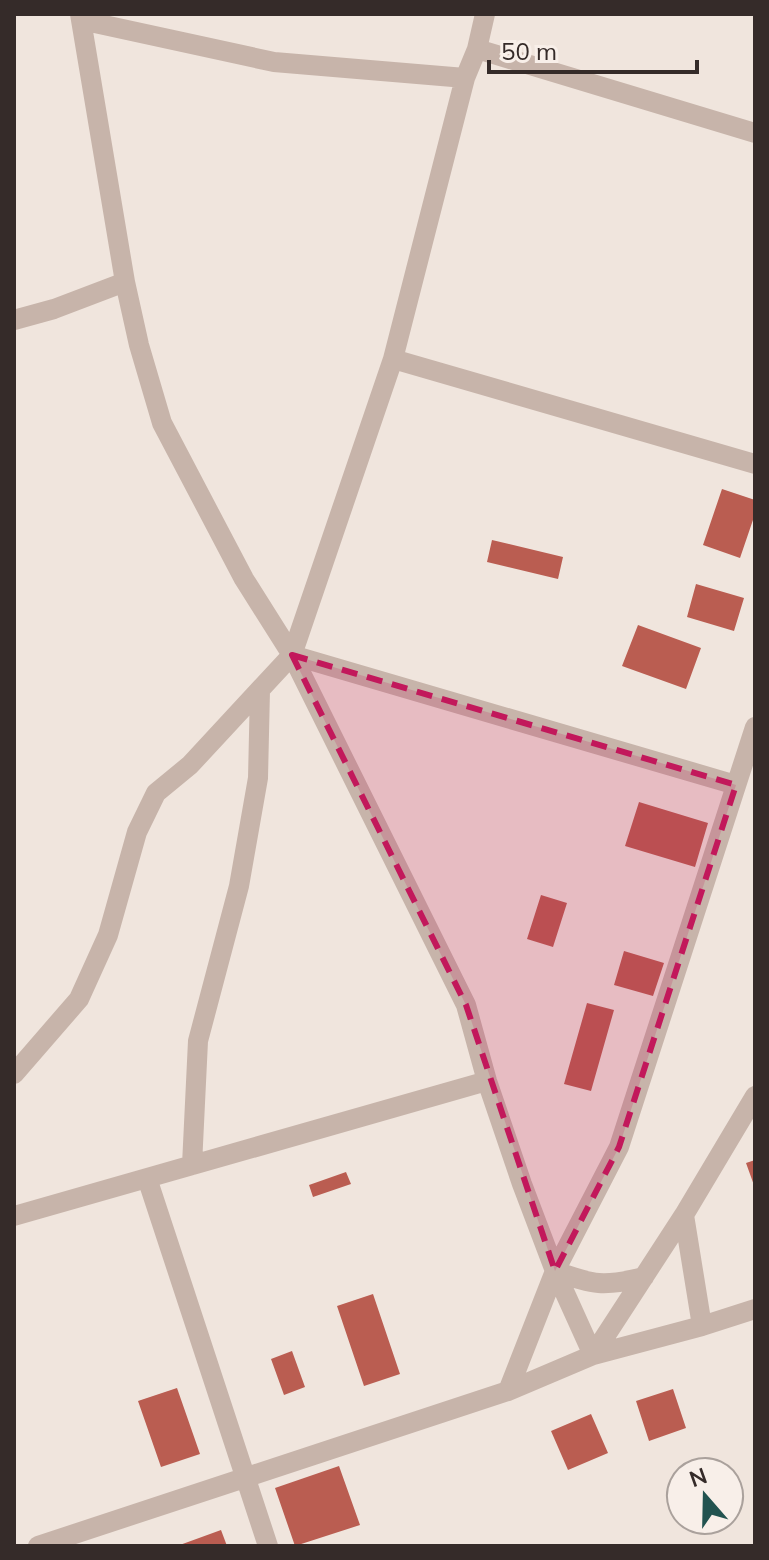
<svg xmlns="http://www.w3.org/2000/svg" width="769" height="1560" font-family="Mulish,sans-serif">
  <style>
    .building { fill: #ba5d51 }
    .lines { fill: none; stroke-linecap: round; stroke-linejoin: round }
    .street { stroke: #c7b4aa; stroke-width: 20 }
    .marked { fill: #c2185b; fill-opacity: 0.2; stroke: #c2185b; stroke-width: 6; stroke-dasharray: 16 10; stroke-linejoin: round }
  </style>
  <rect width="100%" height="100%" fill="#f0e5dd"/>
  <!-- building -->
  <path class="building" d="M722 489 755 500V514L740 558 703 545Z
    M492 540 563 557 558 579 487 562Z
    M696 584 744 598 734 631 687 617Z
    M638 625 701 648 686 689 622 666Z
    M639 802 708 823 695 867 625 846Z
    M541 895 567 903 553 947 527 939Z
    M624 951 664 963 653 996 614 985Z
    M587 1003 614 1010 591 1091 564 1084Z
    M755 1160V1188L746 1163Z
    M346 1172 351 1184 313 1197 309 1185Z
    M373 1294 400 1374 364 1386 337 1306Z
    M292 1351 305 1387 284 1395 271 1359Z
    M177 1388 200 1454 161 1467 138 1401Z
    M673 1389 686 1428 649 1441 636 1401Z
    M591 1414 608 1453 568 1470 551 1431Z
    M339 1466 360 1525 295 1546 275 1488Z
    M221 1530 227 1546H177Z"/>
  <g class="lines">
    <!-- street -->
    <path class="street" d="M80 14 125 282 139 345 162 423 244 579 292 655 466 1005 487 1081 522 1184 555 1271 593 1355
      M81 20 274 62 465 78
      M477 49 755 133
      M14 320 54 309 125 282
      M393 359 755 464
      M292 655 736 785
      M14 1074 79 999 108 935 137 832 156 793 190 765 292 655 393 359 465 78 477 49 485 14
      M192 1165 198 1041 239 886 258 778 260 690
      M147 1178 268 1546
      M684 1215 702 1326
      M14 1216 487 1081
      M555 1271C593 1285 604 1287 644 1277
      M593 1355 684 1215 755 1096
      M508 1391 555 1271 619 1147 755 727
      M38 1546 508 1391 593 1355 702 1326 755 1309"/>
  </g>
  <!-- marked area -->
  <path class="marked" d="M292 655 736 785 619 1147 555 1271 466 1005Z"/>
  <!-- border -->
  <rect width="769" height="1560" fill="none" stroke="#352b29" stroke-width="32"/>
  <!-- north arrow -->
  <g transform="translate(705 1496) rotate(340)"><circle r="38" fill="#f8efe9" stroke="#aaa19c" stroke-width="2"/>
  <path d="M0-6L14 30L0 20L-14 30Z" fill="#225350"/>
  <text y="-12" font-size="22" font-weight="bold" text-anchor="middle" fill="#352b29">N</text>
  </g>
  <!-- scale -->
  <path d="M489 60v12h208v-12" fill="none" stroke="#352b29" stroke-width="4"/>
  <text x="501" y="60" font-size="24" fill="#352b29" stroke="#f8efe9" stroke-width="6" paint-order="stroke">50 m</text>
</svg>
